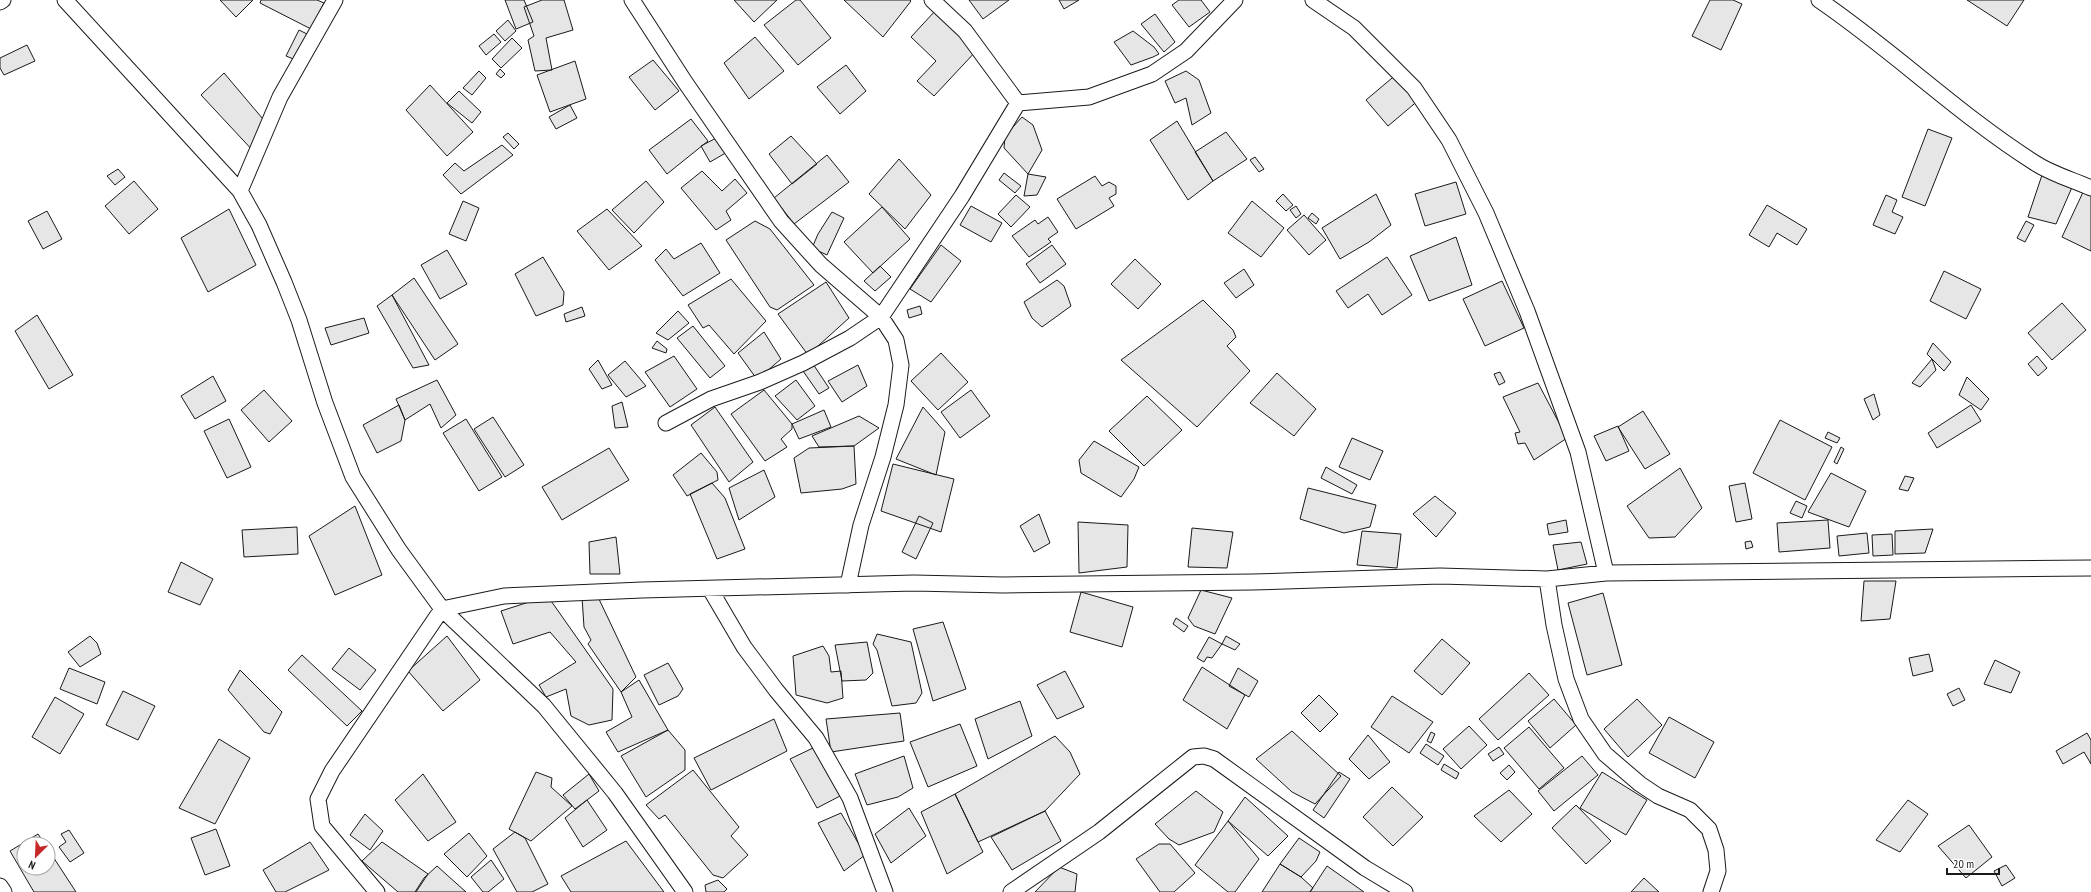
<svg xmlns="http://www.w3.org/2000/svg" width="2091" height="892" font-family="'PT Sans Narrow',sans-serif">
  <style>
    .building { fill: #e6e6e6; stroke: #1a1a1a }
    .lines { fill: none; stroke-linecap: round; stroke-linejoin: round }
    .minor-casing { stroke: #1a1a1a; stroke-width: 17 }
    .minor { stroke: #fff; stroke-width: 15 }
  </style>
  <rect width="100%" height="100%" fill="#fff"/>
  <!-- building -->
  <path class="building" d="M220 0H253L236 17Z
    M261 0H317L324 3 311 29 260 3Z
    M505 0H524L533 22 516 29Z
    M542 0H564L573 30 546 38 552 70 535 71 528 40 534 36 524 7Z
    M734 0H777L754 22Z
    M796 0H800L831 38 798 65 764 25Z
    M844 0H910L911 1 883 37Z
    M969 0H1009L983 19Z
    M1059 0H1079L1064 9Z
    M1179 0H1201L1210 12 1189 27 1172 5Z
    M1710 0H1733L1742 4 1721 50 1692 36Z
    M1967 0H2024L2007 26Z
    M935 11 977 50 934 96 917 81 936 61 911 37Z
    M1155 14 1175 42 1164 52 1141 24Z
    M508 20 516 31 505 41 496 31Z
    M299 30 313 37 301 62 286 56Z
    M1133 31 1154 47 1159 54 1153 57 1131 65 1114 42Z
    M494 34 501 42 486 55 479 46Z
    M755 37 784 71 749 99 724 63Z
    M512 38 522 48 501 68 492 59Z
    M27 45 35 61 4 75 0 68V58Z
    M653 60 679 91 655 110 629 77Z
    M575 61 586 99 550 112 537 75Z
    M846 65 866 91 840 114 817 87Z
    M500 69 505 74 501 78 496 74Z
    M479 71 486 78 472 95 463 88Z
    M1186 71 1199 80 1211 113 1192 125 1186 98 1175 103 1165 81Z
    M224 73 268 125 256 154 201 95Z
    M1398 73 1420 99 1388 126 1366 100Z
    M430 85 473 132 447 156 406 110Z
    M459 91 481 112 472 123 447 103Z
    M570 105 577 118 556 129 549 117Z
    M1022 117 1033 125 1042 150 1028 174 1004 148 1005 136Z
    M691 119 708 141 667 174 649 150Z
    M1177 121 1213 181 1188 200 1150 140Z
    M1928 129 1952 138 1925 206 1902 197Z
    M1226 132 1247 159 1213 181 1195 152Z
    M508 133 519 144 514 149 503 137Z
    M720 136 729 151 710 162 701 146Z
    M791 136 817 164 792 184 769 154Z
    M502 145 513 155 461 194 443 175 455 163 464 171Z
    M827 155 849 182 794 224 774 198Z
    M1255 157 1264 169 1259 172 1250 160Z
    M899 159 931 195 905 229 869 194Z
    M118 169 125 177 115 185 107 176Z
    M702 171 722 191 735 179 747 193 726 211 731 220 716 230 681 188Z
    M2043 172 2073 185 2056 224 2028 217Z
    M1004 173 1021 186 1015 193 999 180Z
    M1028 174 1046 177 1037 195 1024 196Z
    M1095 176 1102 186 1109 182 1116 186V194L1109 198 1114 206 1076 229 1057 199Z
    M134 181 158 209 129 234 105 206Z
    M646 181 664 202 634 233 612 210Z
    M1456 182 1466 214 1425 226 1415 194Z
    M2085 188 2091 191V251L2062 237Z
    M1283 194 1293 205 1286 211 1276 201Z
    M1376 194 1391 225 1369 242 1340 259 1322 228Z
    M1016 195 1030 207 1011 227 998 214Z
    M1886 195 1897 200 1892 212 1903 217 1895 234 1873 225Z
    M463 201 479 208 466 241 449 234Z
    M1252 201 1284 228 1261 257 1228 233Z
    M1767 205 1807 229 1797 245 1777 233 1769 247 1749 235Z
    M971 206 1002 223 991 242 960 225Z
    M1296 206 1301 214 1296 218 1290 210Z
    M882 207 910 239 873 273 844 242Z
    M229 209 256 265 208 292 181 238Z
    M607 209 642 246 609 270 577 231Z
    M47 211 62 239 43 249 28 221Z
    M832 212 844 218 827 255 812 248 818 234Z
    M1312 213 1319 219 1316 224 1308 218Z
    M1304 215 1326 240 1309 255 1287 230Z
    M1048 217 1058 232 1048 239 1051 242 1029 257 1012 236 1035 220 1038 224Z
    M755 221 770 229 814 285 777 310 770 307 726 240Z
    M2026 221 2034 225 2025 242 2017 238Z
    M1456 237 1472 285 1429 301 1410 256Z
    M701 243 720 273 683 296 655 260 666 249 674 259Z
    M941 245 961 261 931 302 910 289Z
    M1052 245 1066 264 1040 283 1026 264Z
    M447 250 467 284 440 299 421 265Z
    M543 257 564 292 563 305 536 316 515 274Z
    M1387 257 1412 295 1382 315 1368 294 1348 308 1336 291Z
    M1135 259 1161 284 1138 309 1111 284Z
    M880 266 891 277 875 291 864 281Z
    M1244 269 1254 285 1236 298 1224 283Z
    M1944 271 1981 289 1966 319 1930 301Z
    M414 278 458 344 435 360 392 295Z
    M731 279 766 321 734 354 709 325 703 328 688 305Z
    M1057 280 1064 286 1071 306 1042 327 1032 318 1024 302Z
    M1502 281 1524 328 1485 346 1463 299Z
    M826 282 849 318 808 355 778 314Z
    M392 295 429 365 413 368 377 306Z
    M1203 300 1233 330 1236 337 1227 346 1250 371 1197 427 1121 360Z
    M2062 303 2086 330 2052 360 2028 333Z
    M920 306 922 314 909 318 907 310Z
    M582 307 585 316 566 322 564 314Z
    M678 311 689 323 668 340 656 333Z
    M37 315 73 375 49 389 15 331Z
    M364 318 369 333 331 345 325 328Z
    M693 326 725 366 710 378 677 338Z
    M764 332 781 359 760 377 756 378 738 353Z
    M657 341 667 349 666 353 652 348Z
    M1933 343 1951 362 1944 371 1927 354Z
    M941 353 968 382 938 410 911 381Z
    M674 356 697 389 670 407 645 372Z
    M2037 356 2047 368 2038 376 2028 364Z
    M1932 359 1936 370 1920 387 1912 383Z
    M598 360 612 385 602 389 589 369Z
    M625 361 646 386 626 397 608 375Z
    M811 361 829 388 819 394 801 368Z
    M858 365 867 386 842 402 828 381Z
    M1500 372 1505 382 1499 385 1494 374Z
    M1277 373 1316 409 1294 436 1250 403Z
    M213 376 226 401 195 419 181 396Z
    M1967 377 1989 399 1981 410 1959 395Z
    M437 380 456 415 441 428 430 404 405 420 396 399Z
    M796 380 815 406 797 420 775 396Z
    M1538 383 1567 438 1534 460 1525 443 1518 444 1515 433 1520 432 1503 397Z
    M264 390 292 421 269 442 241 410Z
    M764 390 792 424V429L781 439 787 447 765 461 731 414Z
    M971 390 990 416 960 438 941 412Z
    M1874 394 1880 415 1873 420 1864 399Z
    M1147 396 1182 430 1144 466 1109 431Z
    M622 402 628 427 615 428 612 406Z
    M399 405 405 420 401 441 377 453 363 425Z
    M1971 405 1981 421 1937 448 1928 433Z
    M715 407 753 462 729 482 691 425Z
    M923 407 945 432 936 475 896 459Z
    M824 410 831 427 799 439 792 424Z
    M1643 411 1670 454 1645 469 1618 427Z
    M859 416 879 428 854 446 819 447 812 436Z
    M493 417 524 465 505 477 474 429Z
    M229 419 251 467 227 478 204 431Z
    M466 419 502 477 479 491 443 433Z
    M1780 420 1832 447 1805 500 1753 473Z
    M1618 426 1629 451 1606 461 1594 436Z
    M1828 432 1840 438 1837 443 1825 438Z
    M1352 438 1383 451 1370 480 1339 467Z
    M1094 441 1139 467 1134 479 1121 497 1081 473 1079 460Z
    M854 446 856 484 842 489 801 493 794 458 809 448Z
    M1841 447 1844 449 1837 464 1834 462Z
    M609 448 629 480 562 520 542 487Z
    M701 453 717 472 718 480 687 496 673 475Z
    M893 464 954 479 941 532 881 511Z
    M1326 467 1357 485 1352 494 1321 478Z
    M1680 468 1702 508 1675 537 1649 538 1627 506Z
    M764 470 775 497 739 520 729 488Z
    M1831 473 1866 491 1849 527 1808 512Z
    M1905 476 1914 478 1908 491 1899 489Z
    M712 483 725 498 745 549 717 559 690 494Z
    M1745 483 1752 519 1736 522 1729 486Z
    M1308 488 1376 505 1370 527 1344 533 1300 519Z
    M1435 496 1456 513 1436 537 1413 514Z
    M1796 501 1807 506 1802 518 1790 513Z
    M355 506 382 575 335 595 309 536Z
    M1039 514 1050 543 1034 552 1020 526Z
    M919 516 933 523 916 559 902 552Z
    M1566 520 1568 532 1549 535 1547 524Z
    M1828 520 1830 548 1779 552 1777 523Z
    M1078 522 1128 525 1127 567 1079 573Z
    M297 527 298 554 244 557 242 530Z
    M1192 528 1233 532 1227 568 1188 567Z
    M1933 529 1925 553 1895 554V531Z
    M1362 531 1401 534 1397 568 1357 565Z
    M1867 533 1869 553 1839 556 1837 536Z
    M1892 534 1893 555 1873 556 1872 535Z
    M616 537 620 574H590L589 542Z
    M1751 541 1753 547 1746 549 1745 542Z
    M1581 542 1587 564 1558 570 1553 545Z
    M181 562 213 579 200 605 168 592Z
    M1864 581H1896L1890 619 1861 621Z
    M1201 590 1232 598 1215 634 1194 626 1188 618Z
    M1081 592 1133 607 1122 647 1070 632Z
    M1603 593 1622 665 1587 675 1568 603Z
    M582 597H598L636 677 621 692 588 644 591 640 584 627Z
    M549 598 613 689 612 720 589 725 571 716 566 689 546 697 539 685 576 662 550 632 513 644 501 611 529 602Z
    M1176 618 1188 626 1184 632 1173 624Z
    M943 622 966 689 933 701 913 629Z
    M877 634 911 642 922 693 916 703 892 706 877 650 873 644Z
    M90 636 97 643 101 654 80 667 68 652Z
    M447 636 480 680 443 711 408 671Z
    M1226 636 1240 644 1235 650 1222 644Z
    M1209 637 1222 644 1212 658 1207 657 1204 662 1197 658Z
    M1442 639 1470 663 1442 695 1414 671Z
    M867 642 873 673 866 680 842 681 835 645Z
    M823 646 829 656 831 672 841 671 843 698 827 703 796 695 793 656Z
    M349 648 376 670 360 690 332 669Z
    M1929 654 1933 671 1913 676 1909 658Z
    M302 655 362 711 347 726 288 670Z
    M1995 660 2020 672 2011 693 1984 684Z
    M668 663 683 689 678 696 659 705 644 675Z
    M1202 667 1245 695 1227 729 1183 700Z
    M69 668 105 682 97 704 60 689Z
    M1238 668 1258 681 1249 697 1229 686Z
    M240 670 282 712 270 734 264 732 228 690Z
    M1065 671 1084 707 1057 719 1037 685Z
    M1529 673 1549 695 1498 740 1479 719Z
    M639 680 668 730 618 752 606 732 632 717 621 692Z
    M1959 688 1965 700 1953 706 1947 694Z
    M123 691 155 706 138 740 106 725Z
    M1319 695 1338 714 1320 732 1301 713Z
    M1392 696 1433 722 1409 753 1371 727Z
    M55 697 84 714 60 754 32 737Z
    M1554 699 1576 725 1550 748 1528 721Z
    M1637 699 1662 725 1628 757 1604 729Z
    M1020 701 1032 736 988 759 975 719Z
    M900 713 904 741 831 752 826 719Z
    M1669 717 1714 742 1695 778 1649 753Z
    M774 719 787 751 711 790 694 758Z
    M960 724 977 766 928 787 910 742Z
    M1469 726 1487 745 1461 769 1443 749Z
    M1529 727 1564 768 1539 789 1504 748Z
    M668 730 685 750V770L646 797 621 756Z
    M1292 731 1341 776 1315 804 1292 792 1256 759Z
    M1431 732 1435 734 1431 743 1427 741Z
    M2087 733 2091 740V764L2084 752 2063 764 2056 751Z
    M1368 735 1390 762 1369 779 1349 759Z
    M1055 736 1070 752 1080 774 1045 811 978 842 955 794Z
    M219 739 250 758 215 824 179 808Z
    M1426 744 1444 756 1438 765 1420 753Z
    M1499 747 1504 754 1493 761 1488 754Z
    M813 748 840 796 817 808 790 759Z
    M904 756 913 788 898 797 867 805 855 774Z
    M1582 756 1598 775 1554 811 1538 791Z
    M1444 764 1459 773 1456 779 1441 770Z
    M1509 765 1515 772 1507 780 1500 773Z
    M693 770 739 827 731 836 748 855 723 878 713 875 665 815 659 819 646 805Z
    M536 772 552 778 551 787 572 806 531 841 509 829Z
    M1339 772 1350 779 1324 818 1313 810Z
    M1602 772 1647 800 1626 835 1580 808Z
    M423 774 456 822 428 841 395 800Z
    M589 774 599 791 575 809 563 795Z
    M1392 787 1423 817 1393 846 1363 817Z
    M1509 790 1532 814 1501 842 1474 816Z
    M1196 791 1223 812 1214 832 1179 845 1169 839 1155 824Z
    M955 794 983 852 947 874 921 812Z
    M1245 797 1288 836 1268 856 1228 821Z
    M587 800 607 830 583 847 565 818Z
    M1908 800 1928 814 1900 852 1876 840Z
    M1576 805 1611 841 1586 864 1552 828Z
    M909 808 926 836 891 863 875 834Z
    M1045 811 1061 841 1012 870 991 837Z
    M841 813 865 855 844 871 818 823Z
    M365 814 383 831 370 850 350 835Z
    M1228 821 1259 859 1235 892H1228L1195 865Z
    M1969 825 1992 857 1966 878 1938 846Z
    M216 829 230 866 205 875 191 838Z
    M69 830 84 853 70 862 59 847 66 842 61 834Z
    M515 832 525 838 548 884 532 892H517L493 849Z
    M469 833 487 856 467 877 444 854Z
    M38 834 45 844H24V868H48V849L76 892H34L31 887 10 851Z
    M1299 838 1320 852 1316 861 1301 877 1280 864Z
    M626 841 664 892H571L561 876Z
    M310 842 329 870 285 892H276L263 870Z
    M382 842 428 874 416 892H398L362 861Z
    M1159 844H1170L1195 873 1174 892H1160L1136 859Z
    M491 860 504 879 488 892H483L471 877Z
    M1280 864 1301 877 1313 888 1310 892H1262Z
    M2006 865 2015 878 2002 886 1994 871Z
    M437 866 466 892H415L424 878Z
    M1327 866 1364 892H1310Z
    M1059 867 1077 874 1075 892H1035Z
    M1644 878 1659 892H1631Z
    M718 880 727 889 724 892H706L705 885Z"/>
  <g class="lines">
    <defs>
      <path id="minor" d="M65 0 240 191 259 225 284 282 299 320 325 403 353 477 399 550 442 609 544 706 615 793 685 892
        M632 0 685 82 781 221 821 265 881 317 850 338 803 363 760 382 711 399 666 423
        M932 0 965 31 1018 103
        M1313 0 1354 28 1414 88 1449 140 1486 213 1527 311 1578 452 1606 573
        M1819 0C1894 51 1959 115 2035 163 2052 174 2073 180 2091 188
        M0 2 3 0
        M240 191 280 97 335 0
        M1547 579 1554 625 1566 679 1581 719 1605 754 1640 784 1658 796 1690 810 1709 829 1716 850 1718 871 1711 892
        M848 585 861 525 883 457 896 405 901 365 896 340 881 317 962 196 1018 103 1089 97 1152 74 1186 51 1235 0
        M710 589 744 647 776 690 816 738 850 798 885 892
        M0 886 4 892
        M377 892 322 826 318 799 332 771 442 609 504 596 642 590 914 583 1003 585 1253 582 1440 576 1547 579 1606 573 2091 568
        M1011 892 1099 832 1193 757 1204 756 1214 759 1365 868 1405 892"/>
    </defs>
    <!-- minor casing -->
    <use href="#minor" class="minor-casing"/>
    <!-- minor -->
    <use href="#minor" class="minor"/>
  </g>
  <!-- north arrow -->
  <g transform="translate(36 856) rotate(204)"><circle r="19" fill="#ffffff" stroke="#a3a3a3"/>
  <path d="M0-3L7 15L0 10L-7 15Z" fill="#c62828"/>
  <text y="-6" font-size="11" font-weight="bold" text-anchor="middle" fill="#1a1a1a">N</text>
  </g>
  <!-- scale -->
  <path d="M1947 868v6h52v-6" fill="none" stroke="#1a1a1a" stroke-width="2"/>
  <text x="1953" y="868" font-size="12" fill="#1a1a1a" stroke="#ffffff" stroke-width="3" paint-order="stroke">20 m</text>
</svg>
